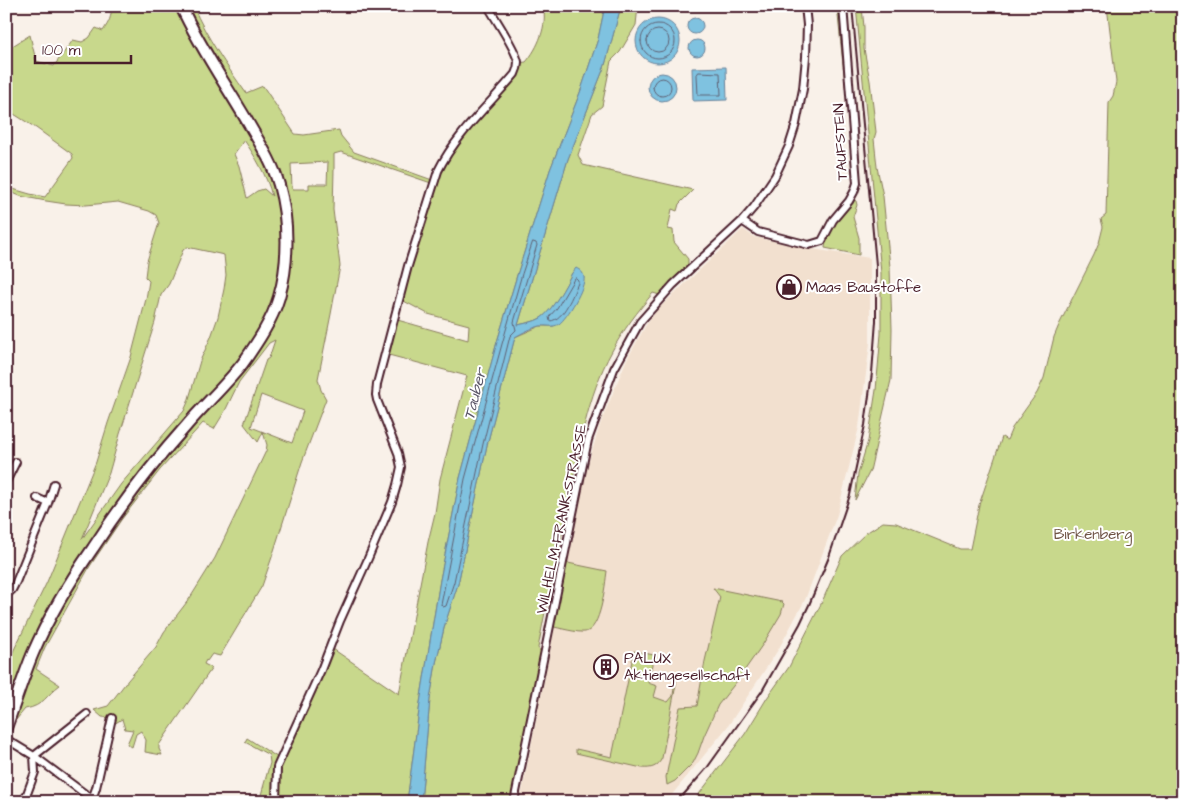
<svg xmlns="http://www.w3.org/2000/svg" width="1189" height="808" font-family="'Architects Daughter',sans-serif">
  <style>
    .built { fill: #f2e0cf }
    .green { fill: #c8d88c; stroke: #897c5c; fill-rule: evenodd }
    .water { fill: #7fc2e0; stroke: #6a8198 }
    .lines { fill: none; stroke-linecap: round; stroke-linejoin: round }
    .shore { stroke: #5f6073; stroke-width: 1 }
    .street-casing { stroke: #4a1f2b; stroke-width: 10 }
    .primary-casing { stroke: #4a1f2b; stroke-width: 14 }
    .street { stroke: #fff; stroke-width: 6 }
    .primary { stroke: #fff; stroke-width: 10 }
    .rail { stroke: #4a1f2b; stroke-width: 2 }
    .labels { text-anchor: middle; stroke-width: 4; stroke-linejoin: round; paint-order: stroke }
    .street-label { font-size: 15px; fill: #4a1f2b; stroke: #fff }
    .poi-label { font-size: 15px; fill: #4a1f2b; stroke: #fff; text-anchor: start }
    .park-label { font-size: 15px; fill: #705648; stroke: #fff }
    .water-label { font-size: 16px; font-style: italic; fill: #5d586a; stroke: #fff }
  </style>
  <rect width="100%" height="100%" fill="#f9f1e9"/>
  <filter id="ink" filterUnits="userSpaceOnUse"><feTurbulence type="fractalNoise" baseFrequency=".02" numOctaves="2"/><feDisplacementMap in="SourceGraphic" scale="10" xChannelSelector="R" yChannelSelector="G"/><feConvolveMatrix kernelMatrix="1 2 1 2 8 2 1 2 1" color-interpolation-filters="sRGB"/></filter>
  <g filter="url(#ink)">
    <!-- built -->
    <path class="built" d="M743 229 754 237 806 248 870 258V343L859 427 837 515 805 600 778 650 728 726 666 802H520L586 470 601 422 626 361 646 325 657 310Z"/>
    <!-- green -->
    <path class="green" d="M111 6H193C207 38 226 65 246 93L263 86 295 134 304 135 339 130 341 136 354 152 435 181 443 159 515 74 518 63 526 62C538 48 548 25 543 6H605L598 39 581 90 550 170 518 272 497 342 460 478 440 580 420 703 407 802H283L276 798V802H259L270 763 269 755 245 742 247 738 280 759 330 647 399 694 428 542 435 513 440 479 467 376 385 354 394 319 468 340 469 325 428 314 400 299 434 184 341 152 334 154V170L333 210 340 266 331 314 318 379 321 390 326 399 302 462 272 557 262 586 220 656 212 654 207 661 206 660 204 664 212 668 159 745V749L162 755 145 752 146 740 141 731 136 734 132 747 127 744 133 730 125 729 122 719 114 724 112 718 102 717 94 710 108 706 128 680 156 647 164 632 190 598 215 558 266 451 267 445 263 432 258 442 244 424 266 360 269 358 275 340 269 343 239 382 225 411 214 429 203 423 160 470 121 520 90 566 45 647 36 669 60 685C46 695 44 706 25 709L6 732V670L9 660 47 582 96 462 108 423 131 357 146 299 149 281 145 277 147 261 159 223 156 215 149 211 118 202 86 205 66 204 46 201 20 196 6 190V187L30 194 45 197 73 158 72 154 36 128 6 109V50L30 35 36 61 54 66 73 40 82 42 89 38 96 28 103 31C109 22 112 17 111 6ZM244 140C255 156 267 176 272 196L264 189 257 191 247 198 239 166 234 154ZM328 162 327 184H309V189H292L291 164ZM187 247 224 255 226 275 224 289 218 317 211 337 200 361 188 402 184 411 121 484 82 539 109 473 120 434 155 322 161 295 169 284 183 250ZM261 395 303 411 292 443 251 427Z
      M621 6H638L636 25 620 52 611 61 602 106 592 114 578 155 583 165 693 190 679 204 677 211 672 209 668 229 673 230 674 242 688 259V271L663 296 653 293C638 311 623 330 612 351 587 396 579 450 569 500 559 549 547 599 538 648L544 656 514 802H421L430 699 436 663 445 624 458 584 487 445 515 337 540 326H554L584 278 581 271 576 269 572 273C566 285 552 312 541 318 534 322 526 323 518 325L568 159 605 65Z
      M837 6H843L857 183 854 193 857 205 853 217 859 238V255L825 248 827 231 848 199 855 181Z
      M856 6H862V7L864 27V49L870 81 876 132 874 139 877 167 883 196 890 267 892 329 891 380 870 471 855 500 858 474 868 441 876 390 881 334V273Z
      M1107 6H1183V802H693L745 734 767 698 789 667 822 602 842 556 866 533 883 522 896 523 960 549H970L979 505 1002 437 1007 440 1012 428 1037 393 1044 378 1054 337 1059 325 1094 255 1099 243 1103 227 1101 219 1106 215 1109 102 1113 96 1116 82Z
      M563 562 607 571C605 585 601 630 585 632 578 633 559 628 550 626Z
      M713 588 782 602 784 604 781 614 763 644 737 681 718 705 704 736 698 753 693 763 675 781 667 785 666 777 680 707 697 706 705 661 720 597Z
      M634 651 654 655 648 683 657 686 654 697 668 702 673 696 675 678 677 679 662 758C658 767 651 769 642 768L576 753V749L612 757Z"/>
    <!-- water -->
    <path class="water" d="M605 6H621L605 65 568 159 518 325C526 323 534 322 541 318 552 311 566 285 572 273L576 268C580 270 583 272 584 277 586 287 567 318 559 324 553 328 546 325 540 326 531 328 522 333 515 337L487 445 458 584 445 624 436 663 430 699 421 802H407L420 703 440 580 460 478 497 342 518 272 550 170 581 90 598 39Z
      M687 26a8 8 0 1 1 16 0a8 8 0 1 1-16 0Z
      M636 41a22 22 0 1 1 44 0a22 22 0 1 1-44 0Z
      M689 48a8 8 0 1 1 16 0a8 8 0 1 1-16 0Z
      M726 67 727 100 693 101 692 68Z
      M648 87a14 14 0 1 1 28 0a14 14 0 1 1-28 0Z"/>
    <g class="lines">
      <!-- shore -->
      <path class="shore" d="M641 41a17 17 0 1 1 34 0a17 17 0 1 1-34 0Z
        M647 41a11 11 0 1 1 22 0a11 11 0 1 1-22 0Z
        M699 72 720 73 721 95H698L697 75Z
        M653 87a9 9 0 1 1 18 0a9 9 0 1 1-18 0Z
        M533 242 536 243 537 245 514 322 516 330 510 336 483 444 454 582 446 606 443 607 441 605 465 479 502 344 522 274Z
        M576 278 578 280V283C573 294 564 320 550 321L549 317 557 308 574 279Z"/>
      <defs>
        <path id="street" d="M742 221 758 232 809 245 822 241 833 220 849 201 854 192 857 183 843 6
          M6 482 16 462
          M48 503 54 484
          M6 595 12 590 16 582 48 503 37 498
          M6 739 34 756 92 799
          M24 802 35 772 34 756 87 714
          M91 802 96 788 112 718
          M276 802 277 767 321 670 340 621 367 561 392 502 397 485 401 467 398 453 377 400 376 395 377 384 408 266 438 171C456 134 489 105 515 74 517 70 518 66 518 62 516 49 495 19 488 6
          M514 802 588 440 614 369 640 322 673 285 742 221 754 207 775 176 789 146 796 124 803 89 806 57 807 25 805 6"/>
        <path id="primary" d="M6 728C15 703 23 677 33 653 49 616 70 581 93 548 121 505 153 463 187 425 205 404 226 385 243 363 257 343 272 321 279 297 289 263 289 220 279 185 273 164 261 145 250 126 227 86 200 48 181 6"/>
      </defs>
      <!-- street casing -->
      <use href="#street" class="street-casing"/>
      <!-- primary casing -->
      <use href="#primary" class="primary-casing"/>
      <!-- street -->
      <use href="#street" class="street"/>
      <!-- primary -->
      <use href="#primary" class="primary"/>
      <!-- rail -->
      <path class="rail" d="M677 802 707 768 762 691 800 624 809 605 829 557 850 495 865 425 872 373 876 321V265L852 6"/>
    </g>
  </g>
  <!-- icons -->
  <defs>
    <symbol id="shop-ring" viewBox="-11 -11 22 22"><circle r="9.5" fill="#fff" stroke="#4a1f2b" stroke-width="1.5"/><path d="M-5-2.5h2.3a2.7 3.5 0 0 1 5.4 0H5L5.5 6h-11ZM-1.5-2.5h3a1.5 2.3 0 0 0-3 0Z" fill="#4a1f2b"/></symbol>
    <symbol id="building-ring" viewBox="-11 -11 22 22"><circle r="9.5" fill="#fff" stroke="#4a1f2b" stroke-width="1.5"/><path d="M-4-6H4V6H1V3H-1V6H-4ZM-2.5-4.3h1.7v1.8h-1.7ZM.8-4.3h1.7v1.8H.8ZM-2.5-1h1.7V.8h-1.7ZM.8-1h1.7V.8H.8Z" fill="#4a1f2b"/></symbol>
  </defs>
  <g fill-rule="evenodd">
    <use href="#shop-ring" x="775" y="273" width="28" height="28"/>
    <use href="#building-ring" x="592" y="653" width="28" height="28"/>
  </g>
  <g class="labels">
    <!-- street labels -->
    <g class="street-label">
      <text transform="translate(840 142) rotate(-93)" y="5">TAUFSTEIN</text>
      <text transform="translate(561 519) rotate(-78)" y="5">WILHELM-FRANK-STRASSE</text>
    </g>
    <!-- poi labels -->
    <g class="poi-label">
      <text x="806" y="292">Maas Baustoffe</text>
      <text x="624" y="663">PALUX<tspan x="624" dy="17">Aktiengesellschaft</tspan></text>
    </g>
    <!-- park labels -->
    <g class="park-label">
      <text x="1093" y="539">Birkenberg</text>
    </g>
    <!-- water labels -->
    <g class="water-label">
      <text transform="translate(474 394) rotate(-76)" y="6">Tauber</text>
    </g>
  </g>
  <!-- margin -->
  <rect width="1189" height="808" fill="none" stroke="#fff" stroke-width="25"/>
  <rect x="12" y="12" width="1164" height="783" fill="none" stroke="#4a1f2b" stroke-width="2" filter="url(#ink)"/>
  <!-- scale -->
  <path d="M35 55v8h96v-8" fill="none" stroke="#4a1f2b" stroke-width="2.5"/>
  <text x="42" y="55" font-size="15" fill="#4a1f2b" stroke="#ffffff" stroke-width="4" paint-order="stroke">100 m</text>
</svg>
